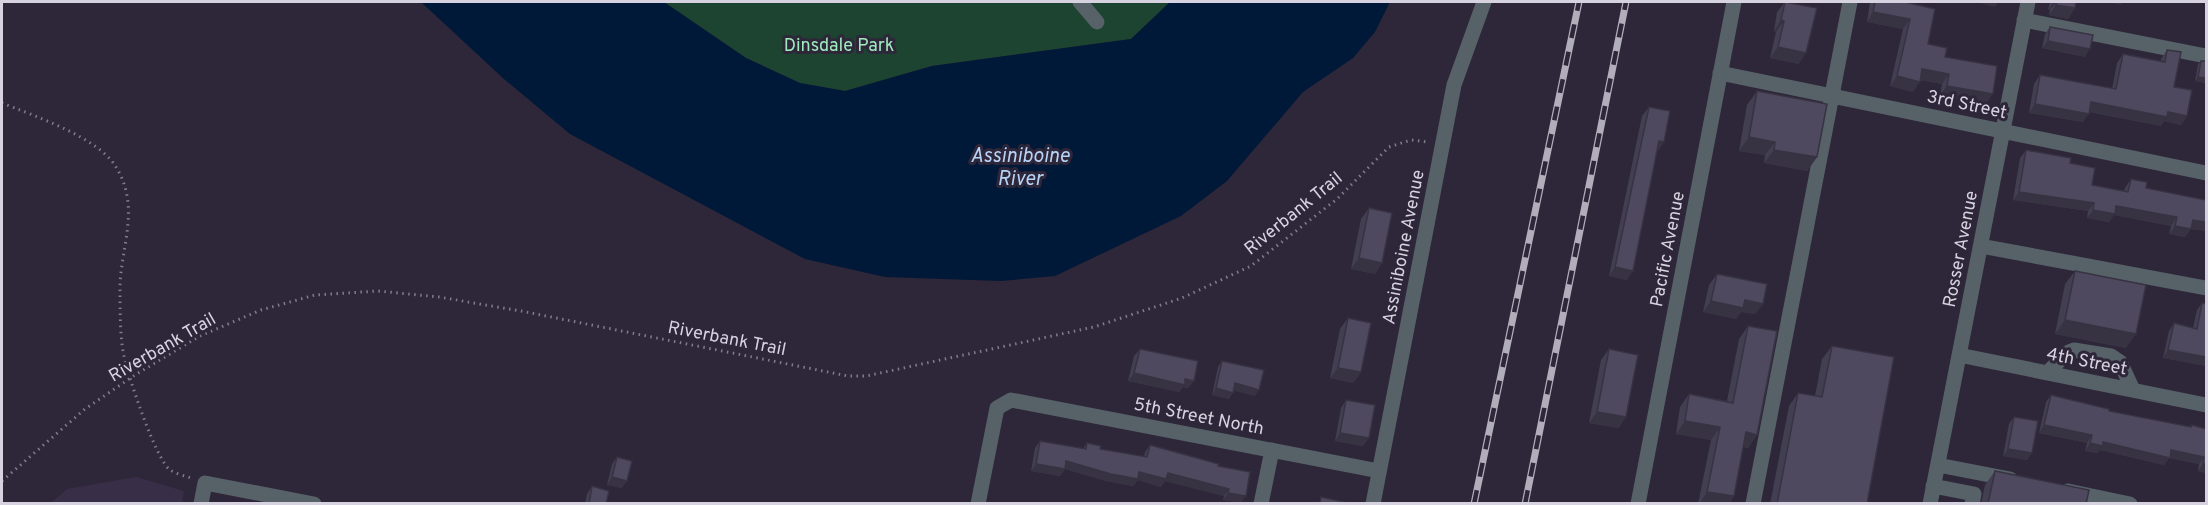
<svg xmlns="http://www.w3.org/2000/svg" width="2208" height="505" font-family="Overpass,sans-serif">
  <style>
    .built { fill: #392e47 }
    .green { fill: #1d4430 }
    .water { fill: #001938 }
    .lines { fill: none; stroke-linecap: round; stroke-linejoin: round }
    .path { stroke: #837c8c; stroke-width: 3; stroke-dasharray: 1.5 4.5; stroke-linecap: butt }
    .minor { stroke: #576168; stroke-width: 15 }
    .rail-casing { stroke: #b2adbb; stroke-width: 7 }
    .rail { stroke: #2e2639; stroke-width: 4.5; stroke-dasharray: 14; stroke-linecap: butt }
    .wall { fill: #433f52 }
    .shaded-wall { fill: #373342 }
    .building { fill: #4e495f; stroke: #373342; stroke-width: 1.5 }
    .labels { text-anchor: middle; stroke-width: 6; stroke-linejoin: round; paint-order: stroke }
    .park-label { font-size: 18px; fill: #9eebbe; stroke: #2e2639 }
    .street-label { font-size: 18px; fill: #d7d2df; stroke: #2e2639 }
    .water-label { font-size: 20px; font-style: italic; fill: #b6d3f7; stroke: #2e2639 }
  </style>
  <rect width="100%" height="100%" fill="#2e2639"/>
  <!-- built -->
  <path class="built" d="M136 477 184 491 182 503H51L67 489Z"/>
  <!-- green -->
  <path class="green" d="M664 2H1170L1131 39 932 66 845 91 800 83 746 58Z"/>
  <!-- water -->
  <path class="water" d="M421 2H664L746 58 800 83 845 91 932 66 1131 39 1170 2H1390L1375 32 1353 58 1303 92 1227 181 1181 216 1055 276 1001 281 885 277 805 259 570 134 504 79Z"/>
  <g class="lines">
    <!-- path -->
    <path class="path" d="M2 103C34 116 98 137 116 167 142 209 119 250 120 292 120 310 120 339 124 356 128 376 156 460 170 470 176 474 185 476 191 478
      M2 481 85 409 135 375 200 336 261 310 315 295 378 291 439 297 521 311 848 376H866L1094 327 1182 298 1251 266 1337 199 1389 147 1411 140 1428 142"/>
    <!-- minor -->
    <path class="minor" d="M1080 2 1097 22
      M2024 20 2206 56
      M1720 73 2206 173
      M1981 246 2206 288
      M1959 355 2206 405
      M2047 373 2067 353 2074 350 2111 356 2120 362 2133 390
      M1938 465 2010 479
      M1933 486 1974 494 1972 504
      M2068 491 2130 504
      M201 504 205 483 314 504
      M978 504 997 408 1011 400 1379 471
      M1261 504 1272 450
      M1373 504 1454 85 1484 2
      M1638 504 1734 2
      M1753 504 1850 2
      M1930 504 2028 2"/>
    <defs>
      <path id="rail" d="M1474 504 1579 2
        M1525 504 1626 2"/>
    </defs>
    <!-- rail casing -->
    <use href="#rail" class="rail-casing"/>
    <!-- rail -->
    <use href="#rail" class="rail"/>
  </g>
  <!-- wall -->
  <path class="wall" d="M1785 2 1799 64 1770 58 1776 32 1774 31 1777 12Z
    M1870 2H1905L1928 44 1945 57 1986 104 1940 95 1942 84 1920 80 1913 92 1890 86 1903 29 1867 22Z
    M2050 2H2076L2075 8 2068 19 2049 15 2050 10H2048Z
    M2050 27 2085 57 2042 48 2045 34Z
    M2167 50 2174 87 2187 116 2181 125 2164 121 2161 126 2089 112 2083 122 2029 113 2034 84 2040 75 2112 89 2117 63 2123 54 2161 61V59Z
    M2201 61H2206V83L2195 81 2198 64Z
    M1757 91 1817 157 1807 171 1764 163 1765 155 1739 151 1747 105Z
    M1649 107 1664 142 1658 151H1657L1627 280 1609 276 1642 116Z
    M2026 150 2070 163 2092 185 2124 191 2125 188 2131 179 2146 188 2206 231 2191 229 2185 237 2169 234 2171 226 2114 215 2109 222 2087 218 2088 211 2013 200 2020 158Z
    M1369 208 1382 263 1375 274 1351 269 1361 219Z
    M2075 271 2126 348 2055 334 2065 284Z
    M1717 274 1763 304 1755 314 1741 312 1736 319 1703 312 1709 285Z
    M2202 303 2206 304V366L2163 358 2169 331 2174 323 2193 328 2197 310Z
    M1348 318 1361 372 1353 383 1330 378 1340 329Z
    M1748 326 1757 435 1748 448 1743 447 1734 496 1729 504H1698L1711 440 1676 434 1680 407 1689 394 1727 401 1739 339Z
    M1832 346 1867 504H1770L1789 406 1798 393 1815 396 1822 359Z
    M1140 349 1194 381 1188 388 1183 387 1179 392 1128 381 1134 356Z
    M1609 349 1619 428 1589 423 1601 360Z
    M1222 361 1255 396 1234 390 1229 399 1212 395 1218 367Z
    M2051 395 2109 411 2190 427 2192 425 2206 429V473L2198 471 2199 464 2169 458 2164 465 2100 450 2098 453 2085 451 2087 443 2039 433 2046 402Z
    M1346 400 1363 446 1335 441 1341 408Z
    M2014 417 2032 453 2027 460 2003 456 2009 424Z
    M1040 441 1083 449 1087 443 1100 449 1144 457 1145 452 1150 445 1218 466 1241 503 1223 500 1224 496 1165 481 1161 487 1138 480 1133 486 1106 481 1065 469 1060 476 1031 471 1035 448Z
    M617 457 622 488 607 485 612 464Z
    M1995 471 2086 504H1981L1985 485Z
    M592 486 606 504H585L587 494Z"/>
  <!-- shaded-wall -->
  <path class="shaded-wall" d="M1975 2H1999L1995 7Z
    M2054 2H2056L2050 10H2048Z
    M2104 2H2123L2121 5Z
    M2056 5 2075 8 2068 19 2049 15Z
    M1873 12 1910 19 1903 29 1867 22Z
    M1781 20 1784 21 1776 32 1774 31Z
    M2048 41 2090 49 2085 57 2042 48Z
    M1778 47 1806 53 1799 64 1770 58Z
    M1922 69 1949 74 1942 84 1915 79Z
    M1897 76 1920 82 1913 92 1890 86Z
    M2198 77 2206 78V83L2195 81Z
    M1947 86 1993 94 1986 104 1940 95Z
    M2091 102 2168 112 2187 116 2181 125 2164 121 2161 126 2085 111Z
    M2035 104 2089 114 2083 122 2029 113Z
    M1749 137 1775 142 1765 155 1739 151Z
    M1659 141 1664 142 1658 151 1653 150Z
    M1774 150 1817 157 1807 171 1764 163Z
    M2019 192 2094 203 2088 211 2013 200Z
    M2116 206 2177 217 2171 226 2114 215 2109 222 2087 218 2093 210Z
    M2193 220 2206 222V231L2191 229 2185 237 2169 234 2175 226Z
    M1359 258 1382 263 1375 274 1351 269Z
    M1615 267 1633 271 1627 280 1609 276Z
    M1745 300 1763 304 1755 314 1741 312 1736 319 1703 312 1711 301Z
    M2065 320 2136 334 2126 348 2055 334Z
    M2168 350 2206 357V366L2163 358Z
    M1338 368 1361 372 1353 383 1330 378Z
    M1134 373 1185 379 1194 381 1188 388 1183 387 1179 392 1128 381Z
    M1235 383 1259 390 1255 396 1231 390Z
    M1216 388 1233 393 1229 399 1212 395Z
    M1597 412 1626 417 1619 428 1589 423Z
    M1685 421 1720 427 1711 440 1676 434Z
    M2044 425 2092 435 2087 443 2039 433Z
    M1746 432 1757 435 1748 448 1737 445Z
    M1340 433 1369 438 1363 446 1335 441Z
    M2103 442 2171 450 2204 457 2199 464 2169 458 2164 465 2100 450 2098 453 2085 451 2090 443Z
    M2008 449 2032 453 2027 460 2003 456Z
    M1066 461 1139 472 1168 473 1229 489 1224 496 1165 481 1161 487 1138 480 1133 486 1106 481 1065 469 1060 476 1031 471 1036 464Z
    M2203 464H2206V473L2198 471Z
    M612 477 627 481 622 488 607 485Z
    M1707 492 1734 496 1729 504H1699Z
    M1228 493 1246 496 1241 503 1223 500Z"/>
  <!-- building -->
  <path class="building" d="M1785 2 1817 8 1806 53 1778 47 1784 21 1781 20Z
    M1875 2H1905L1935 9 1928 44 1947 48 1945 57 1997 66 1993 94 1947 86 1949 74 1922 69 1920 82 1897 76 1910 19 1873 12Z
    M2057 2H2076L2075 8 2056 5Z
    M2050 27 2093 35 2090 49 2048 41Z
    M2167 50 2181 52 2174 87 2192 90 2187 116 2168 112 2167 117 2091 102 2089 114 2035 104 2040 75 2116 89 2123 54 2165 62Z
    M2201 61H2206V78L2198 77Z
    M1757 91 1827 104 1817 157 1774 150 1775 142 1749 137Z
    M1649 107 1670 111 1664 142 1659 141 1633 271 1615 267Z
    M2026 150 2071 158 2070 163 2095 168 2092 185 2128 192 2131 179 2147 182 2146 188 2206 200V222L2193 220 2191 229 2175 226 2177 217 2116 206 2115 214 2093 210 2094 203 2019 192Z
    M1369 208 1392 213 1382 263 1359 258Z
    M2075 271 2146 285 2136 334 2065 320Z
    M1717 274 1767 284 1763 304 1745 300 1743 308 1711 301Z
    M2202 303 2206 304V357L2168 350 2174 323 2197 329Z
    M1348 318 1371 323 1361 372 1338 368Z
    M1748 326 1777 331 1757 435 1746 432 1734 496 1707 492 1720 427 1685 421 1689 394 1733 403Z
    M1832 346 1894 357 1867 504H1777L1798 393 1822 397Z
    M1140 349 1198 361 1194 381 1185 379V385L1134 373Z
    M1609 349 1638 355 1626 417 1597 412Z
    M1222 361 1264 370 1259 390 1235 383 1233 393 1216 388Z
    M2051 395 2109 409V411L2191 427 2192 425 2206 429V464H2203L2204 457 2171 450 2170 458 2103 442V446L2090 443 2092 435 2044 425Z
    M1346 400 1375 405 1369 438 1340 433Z
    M2014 417 2038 421 2032 453 2008 449Z
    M1040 441 1086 449 1087 443 1101 446 1100 449 1147 457 1150 445 1219 464 1218 466 1250 472 1246 496 1228 493 1229 489 1168 473 1166 479 1139 472 1138 479 1111 474 1066 461 1065 469 1036 464Z
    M617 457 632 461 627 481 612 477Z
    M1995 471 2089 490 2086 504H1988Z
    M592 486 609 491 606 504H589Z
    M1321 497 1353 504H1320Z"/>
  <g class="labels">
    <!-- park labels -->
    <g class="park-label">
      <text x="839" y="51">Dinsdale Park</text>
    </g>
    <!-- street labels -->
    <g class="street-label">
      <text transform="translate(1967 104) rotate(12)" y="6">3rd Street</text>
      <text transform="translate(1293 213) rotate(-39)" y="6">Riverbank Trail</text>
      <text transform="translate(1403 247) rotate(-79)" y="6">Assiniboine Avenue</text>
      <text transform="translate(1667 249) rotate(-79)" y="6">Pacific Avenue</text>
      <text transform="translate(1960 249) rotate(-79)" y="6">Rosser Avenue</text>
      <text transform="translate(727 338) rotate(11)" y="6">Riverbank Trail</text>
      <text transform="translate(162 347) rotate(-30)" y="6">Riverbank Trail</text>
      <text transform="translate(2087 361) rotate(11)" y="6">4th Street</text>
      <text transform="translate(1199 416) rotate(11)" y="6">5th Street North</text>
    </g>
    <!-- water labels -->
    <g class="water-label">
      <text x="1020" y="162">Assiniboine<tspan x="1020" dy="23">River</tspan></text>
    </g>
  </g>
  <!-- border -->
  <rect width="2208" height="505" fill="none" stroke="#d7d2df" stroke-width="6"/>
</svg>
